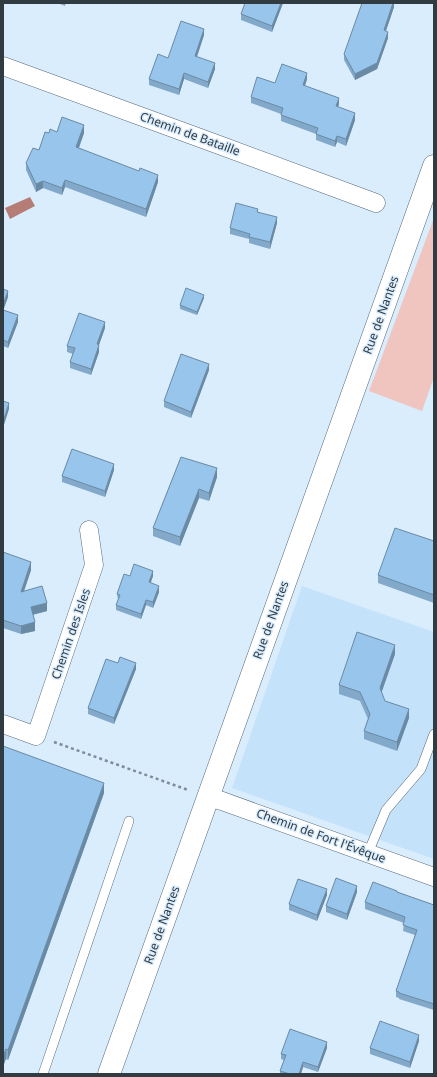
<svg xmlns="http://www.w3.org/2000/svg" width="437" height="1077" font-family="'Noto Sans',sans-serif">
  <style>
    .built { fill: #c5e2fb }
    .green { fill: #f0c4bf }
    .water { fill: #b67c76 }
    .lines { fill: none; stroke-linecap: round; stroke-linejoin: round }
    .lane-casing { stroke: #55697a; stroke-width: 10 }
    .street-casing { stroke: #55697a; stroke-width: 19 }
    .secondary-casing { stroke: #55697a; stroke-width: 23 }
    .path { stroke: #7f8d99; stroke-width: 2.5; stroke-dasharray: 3 3; stroke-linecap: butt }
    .lane { stroke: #fff; stroke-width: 9 }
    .street { stroke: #fff; stroke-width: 18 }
    .secondary { stroke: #fff; stroke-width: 22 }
    .wall { fill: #82a9ca }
    .shaded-wall { fill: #6a8aa4 }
    .building { fill: #97c5eb; stroke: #6a8aa4 }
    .labels { text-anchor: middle; stroke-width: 3; stroke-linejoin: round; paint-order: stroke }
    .street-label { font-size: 12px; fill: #313b42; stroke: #daedfd }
  </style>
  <rect width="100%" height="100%" fill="#daedfd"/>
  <!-- built -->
  <path class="built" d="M302 586 434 632V859L232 788Z"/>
  <!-- green -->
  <path class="green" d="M434 218V377L422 411 369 391Z"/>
  <!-- water -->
  <path class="water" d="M30 197 35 206 10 219 5 208Z"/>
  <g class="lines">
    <defs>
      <path id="lane" d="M368 853 386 810 421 769 434 734
        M43 1074 129 821"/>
      <path id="street" d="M3 66 211 142 376 203
        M3 724 36 736 94 565 89 530
        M208 797 222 801 434 877"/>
      <path id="secondary" d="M109 1074 434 166"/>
    </defs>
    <!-- lane casing -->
    <use href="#lane" class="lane-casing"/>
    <!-- street casing -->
    <use href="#street" class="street-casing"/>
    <!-- secondary casing -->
    <use href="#secondary" class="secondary-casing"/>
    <!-- path -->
    <path class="path" d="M54 742 188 790"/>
    <!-- lane -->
    <use href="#lane" class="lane"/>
    <!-- street -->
    <use href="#street" class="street"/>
    <!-- secondary -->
    <use href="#secondary" class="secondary"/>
  </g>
  <!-- wall -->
  <path class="wall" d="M57 3H66L65 6Z
    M283 3 272 32 241 20V14Z
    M394 3V7L386 31 388 38 377 69 355 80 344 60V54Z
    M204 35 197 57 215 69 208 88 184 79 179 95 149 85V79L168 58Z
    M307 79 305 86 339 104 338 107 355 120 346 146 337 142 335 147 316 140V134L281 121V114L251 103V97L275 83Z
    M57 132 84 133 79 148 158 182 146 217 65 187 62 195 43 188 36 192 26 170V163L39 150 49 133Z
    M258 212 277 223 270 249 249 243V239L230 234V228Z
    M3 289 8 297 3 310 18 322 8 348 3 346Z
    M204 298 197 315 180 309V305Z
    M105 328 99 345V352L91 375 70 368V362L73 354 67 352V346Z
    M209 370 191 418 164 407V401Z
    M181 457 217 477 209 501 199 498 180 546 153 536V528Z
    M114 470 105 497 62 482V476Z
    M434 541V603L378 583V575Z
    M3 552 31 570 24 591 47 611 33 615 35 631 21 634 3 628Z
    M130 576H153L150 583 159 592 153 608 146 605 141 619 116 610V605L118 600 117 594Z
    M395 654 381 692 385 701 409 718 397 751 364 739V731L368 719 360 701 339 694V685Z
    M136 669 114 724 88 714V708Z
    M3 746 104 793 8 1060 6 1059Z
    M357 892 347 920 326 912V906Z
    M397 892 434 905V1010L399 999V998L396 997V991L415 935 403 931 404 923 365 909V902Z
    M327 895 317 921 289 910V904Z
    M419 1041 410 1068 370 1054V1048Z
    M327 1048 318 1072 303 1067 301 1074H280V1071L284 1060 281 1059V1054Z"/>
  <!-- shaded-wall -->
  <path class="shaded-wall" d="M281 3H283L272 32V26Z
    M393 3H394V7L384 36V30Z
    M204 29V35L195 62V56Z
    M388 32V38L377 69 355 80V74Z
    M215 63V69L208 88V82Z
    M184 73V79L179 95V89Z
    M307 73V79L303 91V85Z
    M339 98V104L336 113V106Z
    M355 113V120L346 146V139Z
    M84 125V133L76 155V147Z
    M337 136V142L335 147V141Z
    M158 175V182L146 217V209Z
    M65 180V187L62 195V188Z
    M43 181V188L36 192V184Z
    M277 217V223L270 249V242Z
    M8 291V297L3 311V305Z
    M204 295V298L197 315V312Z
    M18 315V322L8 348V342Z
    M105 322V328L97 350V344Z
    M99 345V352L91 375V369Z
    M209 364V370L191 418V412Z
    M9 403V409L3 428V422Z
    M114 464V470L105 497V491Z
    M217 468V477L209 501V493Z
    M199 489V498L180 546V537Z
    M31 562V570L21 600V592Z
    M153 571V576L149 588V582Z
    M159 586V592L153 608V602Z
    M146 600V605L141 619V614Z
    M47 603V611L31 615V607Z
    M35 622V631L21 634V626Z
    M395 645V654L380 697V688Z
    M136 663V669L114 724V718Z
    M409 709V718L397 751V742Z
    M104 783V793L8 1060V1050Z
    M357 886V892L347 920V914Z
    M327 889V895L317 921V915Z
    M419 1035V1041L410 1068V1062Z
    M327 1042V1048L318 1072V1067Z
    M6 1049V1059L3 1067V1056Z
    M303 1062V1067L301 1074H299Z"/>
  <!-- building -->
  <path class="building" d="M245 3H281L272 26 241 14Z
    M362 3H393L384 30 388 32 377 63 355 74 344 54Z
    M181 21 204 29 195 56 215 63 208 82 184 73 179 89 149 79 158 54 168 58Z
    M282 64 307 73 303 85 339 98 336 106 355 113 346 139 337 136 335 141 316 134 318 128 281 115 283 108 251 97 257 77 275 83Z
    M62 117 84 125 76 147 139 171 140 168 158 175 146 209 65 180 62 188 43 181 36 184 26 163 33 148 39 150 45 132 49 133 50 129 57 132Z
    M236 203 258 209 257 212 277 217 270 242 249 237 250 234 230 228Z
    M186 288 204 295 197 312 180 305Z
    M3 289 8 291 3 305Z
    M3 310 18 315 8 342 3 340Z
    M79 313 105 322 97 344 99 345 91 369 70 362 75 348 67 346Z
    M181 354 209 364 191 412 164 401Z
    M3 401 9 403 3 422Z
    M72 449 114 464 105 491 62 476Z
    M181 457 217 468 209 493 199 489 180 537 153 528Z
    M395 528 434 541V595L378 575Z
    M3 552 31 562 21 592 42 586 47 603 31 607 35 622 21 626 3 620Z
    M134 564 153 571 149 582 159 586 153 602 146 600 141 614 116 605 120 595 117 594 124 574 130 576Z
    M357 632 395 645 380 688 385 701 409 709 397 742 364 731 370 714 360 692 339 685Z
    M120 657 136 663 114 718 88 708 106 659 118 663Z
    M3 746 104 783 8 1050 6 1049 3 1056Z
    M336 878 357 886 347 914 326 906Z
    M298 879 327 889 317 915 289 904Z
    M373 882 397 891V892L434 905V1004L399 993V992L396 991 417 930 403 925 405 917 365 902Z
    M380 1021 419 1035 410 1062 370 1048Z
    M290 1029 327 1042 318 1067 303 1062 299 1074H290L280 1071 286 1055 281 1054Z"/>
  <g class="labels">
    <!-- street labels -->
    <g class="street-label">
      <text transform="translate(190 134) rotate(20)" y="4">Chemin de Bataille</text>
      <text transform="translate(381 315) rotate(-70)" y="4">Rue de Nantes</text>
      <text transform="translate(271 620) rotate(-70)" y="4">Rue de Nantes</text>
      <text transform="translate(71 634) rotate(-71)" y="4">Chemin des Isles</text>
      <text transform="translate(321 836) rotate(20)" y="4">Chemin de Fort l'Évêque</text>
      <text transform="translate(162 925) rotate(-70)" y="4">Rue de Nantes</text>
    </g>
  </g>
  <!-- border -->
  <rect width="437" height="1077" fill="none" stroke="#313b42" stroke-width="8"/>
</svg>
